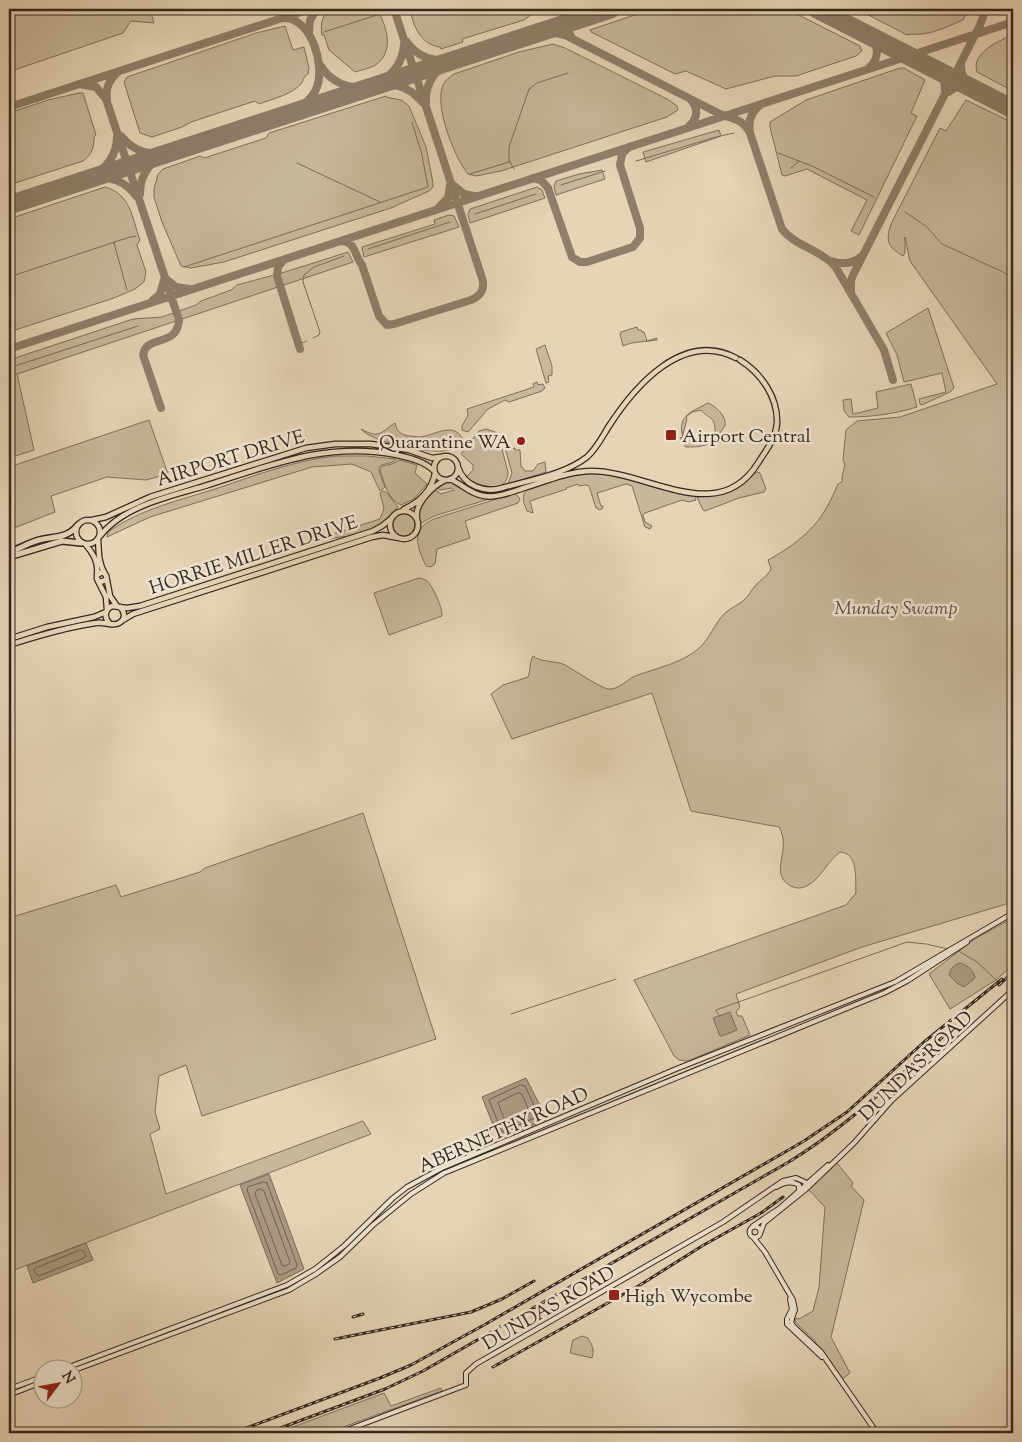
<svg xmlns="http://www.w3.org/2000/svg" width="1022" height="1442" font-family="'Sorts Mill Goudy',serif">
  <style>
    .green { fill: #c7b79c; stroke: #7e6f5d }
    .water { fill: #aa9982; stroke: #7c6b5a }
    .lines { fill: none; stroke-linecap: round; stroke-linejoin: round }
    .shore { stroke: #706050; stroke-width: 1 }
    .stream { stroke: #7c6b5a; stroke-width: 1 }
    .taxiway { stroke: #8e7e6a; stroke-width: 8 }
    .runway { stroke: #8e7e6a; stroke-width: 19 }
    .secondary-casing { stroke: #36271e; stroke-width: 6 }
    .primary-casing { stroke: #36271e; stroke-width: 7 }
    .highway-casing { stroke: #36271e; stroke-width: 8 }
    .secondary { stroke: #eee3d0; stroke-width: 4 }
    .primary { stroke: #e5d4b6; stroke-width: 4.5 }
    .highway { stroke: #e5d4b6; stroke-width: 5 }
    .rail-casing { stroke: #36271e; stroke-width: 3 }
    .rail { stroke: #eee3d0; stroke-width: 1; stroke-dasharray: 4; stroke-linecap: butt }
    .poi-dot { fill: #8f2418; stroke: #eee3d0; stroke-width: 2 }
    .labels { text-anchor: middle; stroke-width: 5; stroke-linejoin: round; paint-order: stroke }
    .poi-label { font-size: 19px; fill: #36271e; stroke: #eee3d0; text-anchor: start }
    .street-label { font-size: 19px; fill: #36271e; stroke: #eee3d0 }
    .park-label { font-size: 19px; font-style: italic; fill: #5a4b3e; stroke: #eee3d0 }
  </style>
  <rect width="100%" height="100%" fill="#e5d4b6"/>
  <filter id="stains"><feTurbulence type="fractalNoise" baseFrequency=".004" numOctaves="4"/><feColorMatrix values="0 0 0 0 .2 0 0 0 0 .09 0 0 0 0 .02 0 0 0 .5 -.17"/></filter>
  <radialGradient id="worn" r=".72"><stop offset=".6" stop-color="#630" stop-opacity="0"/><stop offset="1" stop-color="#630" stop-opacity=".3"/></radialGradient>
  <!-- green -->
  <path class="green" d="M9 9H150L154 23 131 21 123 33 14 70 9 65V20H11Z
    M333 9 335 11 345 9H377C386 25 395 49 377 64 372 68 361 70 355 72L329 50 324 35H322C320 23 322 14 333 9Z
    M410 9H545L536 11 524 20 462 39 463 42 441 49 440 47C421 45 413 26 410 9Z
    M652 9H787L860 46 862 51 856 56 796 76H775L726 89 686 71 675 74 591 32 590 30Z
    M857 9H968L963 20C951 25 937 32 923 34 917 35 913 33 907 35Z
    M285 26 293 50 304 47 309 68 308 74C303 77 304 80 301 84 291 95 272 99 259 104L255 101 191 122 182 127 152 137 140 133 124 82 127 77 256 33Z
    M1010 36 1013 38V91L977 72C971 53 997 42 1010 36Z
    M553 44 565 48 669 100 677 106 678 110 667 117 501 171 476 176 468 174C454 157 434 106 443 85 445 81 449 77 454 74L519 52Z
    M900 68H904L925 80 911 113 917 116 859 235 851 231 867 200 807 169 785 176 782 175 770 127V122L806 100Z
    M79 93H83L96 135 94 137C94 148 92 154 83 161L9 185V113L48 100Z
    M386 96V97L401 100 409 106 426 147 433 183V187L429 191 391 208 224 262 191 268 181 266 162 222 154 197V189L158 174 163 169 200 156 204 158 266 138 269 133Z
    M966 100 1013 123V902L862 947 736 994 740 1007 736 1012 738 1016H742L750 1035 688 1061 679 1060 674 1056 634 980 846 905 856 893C855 880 859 853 840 852 829 860 824 872 814 881 808 886 801 890 793 887 766 875 793 850 779 827L691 811 652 693 512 739 491 694 503 685 528 677C531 669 529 663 533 656 542 663 555 660 565 665 574 670 601 688 608 689 618 690 627 680 635 676 656 668 680 664 698 649 709 640 714 624 725 613 731 608 738 605 744 600 749 596 751 590 756 585 761 579 767 577 771 569L768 560C789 549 812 532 824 512 830 503 834 493 838 484L842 482V477L845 465 843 460 846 430 857 421 900 417 997 384 910 261 905 237V253L903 256C887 247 885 239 892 222L940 128 946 131Z
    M719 130 721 136 646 162 643 152Z
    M602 170 605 179 556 195 554 186 556 181 579 174Z
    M105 187C131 194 132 218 140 240L137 245 146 272 144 282 135 289 114 298 9 332V219Z
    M537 187 542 190 545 198 470 223 468 214 470 209Z
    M449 215 454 216 459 227 364 257 362 247 435 224 434 220Z
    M348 252 353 262 17 374 34 450 9 458V360L133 319 162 317 196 305 201 301 231 290 237 285 285 272Z
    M928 308 954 388 950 392 922 405 920 404 919 399 946 392 942 373 904 382 897 355 886 333Z
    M637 327 638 330H641L642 332H644L647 341 657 338V340C645 342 634 341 623 346L620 334 621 332Z
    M545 345 552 366V375L548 376 549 382 546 383 536 349Z
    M537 382 538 385 543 384 545 388 542 391 509 402 505 400 488 409 468 432 462 430V426L468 415 467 409 534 387 533 384Z
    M911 384 917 407C894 414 872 417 849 417L844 411 843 400 851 399 853 414 878 408 876 392Z
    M708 403C715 406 727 416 725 425 724 428 720 433 718 435L715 433C716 416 708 419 701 410L692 412 686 417 687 419 683 434 698 443 706 442 714 436 717 438C708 447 697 447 686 447L680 438 683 437C676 415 694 411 708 403Z
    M149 420 168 474 146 480 107 477 51 496 55 512 9 530V467Z
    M395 423C397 432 400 434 409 436 414 436 420 438 425 436 438 433 454 423 462 438 458 445 451 450 443 451 427 453 371 442 361 429 379 439 380 433 395 423Z
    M486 429 495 432 498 434 508 472C507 496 478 487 466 477L473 470V465L461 454 479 431Z
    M508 442 510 449 515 448V450H520L521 466 525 471H533L538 464 545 462 546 472 508 484 512 473 504 444Z
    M336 456H367L396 459C392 465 384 462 379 467V471L385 487 380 491 371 472 352 464 312 467 150 517 107 537 108 532C140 509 181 500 218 488 257 475 295 460 336 456Z
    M399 460 417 465 415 473 427 484 414 499 401 505C388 500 384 482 380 470L382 466 392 464Z
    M597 472 629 478 695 496 696 500 689 502 682 500 645 513 643 515 645 522 652 526 650 529 645 527 632 486 626 484 597 493 601 506H603V508L600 510 596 508 589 486 585 485 579 486 578 484 566 488 567 489 530 501 533 513 527 511C524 504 520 495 528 489L565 477Z
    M757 472 760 473 766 489 764 492 739 498 705 511 703 510 697 497C713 496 727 494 741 485 746 481 751 475 757 472Z
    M446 482 455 483 475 496 489 499 434 516 421 523C414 511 424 501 431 492L434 489 441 494 454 490 452 488 440 490 436 487Z
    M383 491 387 493 398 507C391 512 388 519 381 524 367 535 345 536 328 539L327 536 380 519 384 508 380 493Z
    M515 493 520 499 518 503 465 521 470 538 437 549 435 564 430 567 426 566C417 547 410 529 434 519Z
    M391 524a12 12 0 1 1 24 0a12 12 0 1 1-24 0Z
    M419 578C423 579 424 579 427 581 433 586 443 609 442 616L389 635 374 593Z
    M363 813 436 1039 202 1116 186 1065 159 1076 155 1112 160 1129 150 1134 166 1194 363 1121 371 1134 9 1272V918L116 885 121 897 200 872 205 868Z
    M1013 918V965L996 980 950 1009 929 974 976 938Z
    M837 1163 853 1183 851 1186 864 1200 831 1337 850 1373 842 1379 814 1340 795 1322 796 1318 799 1319 813 1311 819 1287 825 1207 808 1189Z
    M582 1336 588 1338C592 1345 595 1350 592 1358L570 1353 573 1340Z
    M441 1388 442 1391 327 1433H277L384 1393 391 1406Z"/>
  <!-- water -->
  <path class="water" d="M961 963C968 966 974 970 975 978L964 987 958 984 949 975C951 968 954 964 961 963Z
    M730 1012 737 1030 722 1036H720L713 1018Z
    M526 1078 547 1119 499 1140 482 1097Z
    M269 1174 304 1269 277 1283 240 1185Z
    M86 1243 93 1260 33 1283 27 1266Z"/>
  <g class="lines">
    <!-- shore -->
    <path class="shore" d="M521 1085 525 1086 539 1116 502 1132 489 1100Z
      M518 1093 522 1094 530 1113 506 1124 498 1103Z
      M264 1182 267 1183 297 1265 296 1268 281 1275 278 1274 247 1190 248 1187Z
      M261 1189 264 1191 290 1262 289 1264 285 1266 282 1265 255 1194 256 1191Z
      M81 1250 84 1252 86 1256 84 1258 39 1276 36 1274 34 1270 36 1268Z"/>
    <!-- stream -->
    <path class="stream" d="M324 32 377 15
      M778 153 812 166 874 197
      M636 161 716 137 734 133
      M297 163 380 202
      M791 168 799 161
      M514 169 509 160V147L529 89 537 83 568 73
      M470 174 509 162
      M561 185 605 171
      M905 212 926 226 942 244 1003 272 1013 279
      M475 214 536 194
      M114 243 127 290
      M368 249 450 222
      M184 267 428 187 422 155 412 122
      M9 277 130 237 136 236
      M313 338 319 335 320 332 303 282 304 275 314 267 344 256
      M302 343 307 341
      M9 368 138 326
      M957 950 977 962 996 980
      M511 1014 616 979
      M719 1016 716 1010 907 942 926 944 948 949"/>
    <!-- taxiway -->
    <path class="taxiway" d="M1004 9 1013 14
      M285 18C312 19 325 66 317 87 312 100 301 107 289 113
      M309 33 310 20 317 9
      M536 33 550 32 565 35 720 114C733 119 743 119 750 133L782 229C795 246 821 250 835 266L884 350 893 380
      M868 35C878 44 881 57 869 68
      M573 39C567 33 568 25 575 21
      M406 41C417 57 433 62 451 60
      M896 49 913 52
      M320 65C332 84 349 89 370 87
      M934 68 944 79 945 91
      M379 83C394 74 403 62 404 44
      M79 84 96 87 106 99 179 320C177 348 146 334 143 355L161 408
      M375 85C394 82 410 87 422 102
      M948 92 956 87 971 88C965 81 961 75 961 66
      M107 100C105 88 109 80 117 73
      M426 102C425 82 437 67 455 60
      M9 107 310 9
      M688 127C698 119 699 108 690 99
      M750 132C748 121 751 112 760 105
      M121 136C134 152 150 156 170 152
      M92 178C110 175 126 182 136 196
      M533 178 541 180 548 188 572 257 580 262H587L633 247 640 238V228L620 165 622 154 629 147
      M88 179C105 170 117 157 117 136
      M452 184 464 194 474 196
      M140 194C140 176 149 163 164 155
      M439 207 448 198 450 185
      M340 241C356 241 354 255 362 265L379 316 387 325 394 324 471 300C480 296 484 291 483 281L394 9
      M284 260 278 267 277 276 300 349
      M831 261C843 265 853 264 862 256
      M166 279 176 287 189 289
      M851 290V281L853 275 980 25 983 17V9
      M152 301 160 294 164 280
      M9 349 1013 22"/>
    <!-- runway -->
    <path class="runway" d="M817 9 1013 109
      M9 205 611 9"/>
    <defs>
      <path id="secondary" d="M776 1187C784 1183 791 1180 799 1185V1191
        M753 1226 780 1208 828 1165
        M749.5 1232a5.5 5.5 0 1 1 11 0a5.5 5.5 0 1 1-11 0Z
        M761 1231 764 1223 805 1190 854 1143 892 1100 1013 990
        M753 1237 765 1252 793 1300 795 1310 792 1318
        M790 1299 792 1309 787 1319V1324L822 1357
        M792 1319 791 1322 793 1326 821 1352 877 1433
        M61 1370 287 1285 315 1269 344 1246 393 1198 407 1187 442 1168 676 1069 895 982 1013 913
        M72 1371 289 1290 316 1274 340 1257 373 1225 411 1194 444 1173 884 993 907 981 967 942
        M9 1389 42 1377
        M9 1395 42 1382
        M339 1433 466 1385V1373L476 1364 723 1222 783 1181 796 1178 805 1182 807 1186 806 1189"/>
      <path id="primary" d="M434 468a12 12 0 1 1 24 0a12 12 0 1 1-24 0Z
        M458 467C464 486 484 493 502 488 529 480 564 475 587 457 597 448 602 437 609 426 635 386 683 330 736 358
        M450 479C462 484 470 494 484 496 497 498 511 492 524 488 546 481 567 472 590 471 646 470 718 528 758 463 766 450 776 439 777 423 778 397 761 373 740 360
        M404 509C419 503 432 490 435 473
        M390 525a14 14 0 1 1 28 0a14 14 0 1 1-28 0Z
        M417 518C414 504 433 486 445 480
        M76 532a12 12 0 1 1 24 0a12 12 0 1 1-24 0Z
        M92 520 106 517 150 497 306 448 335 444H371L409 450 432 458 440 457
        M100 536C124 505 172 496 208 485 271 465 329 441 397 455 410 458 424 461 434 471
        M98 539C99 552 98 562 105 574
        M86 545C93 553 99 562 97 574
        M106 580 100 582 97 579V575L102 572 106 575 110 596 117 606
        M98 581 106 597 107 610
        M123 620 133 614 372 537 383 535 399 538
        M110 624C104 618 104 610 112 606L127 608 140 606 373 531 382 526 392 518
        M9 639 47 627 94 617 106 612
        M9 645C37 636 66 627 96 623 103 621 113 627 119 623 126 619 125 612 120 607"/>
      <path id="highway" d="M9 552C19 549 28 543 39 540 54 536 67 539 78 525
        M9 557 62 541 81 543"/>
    </defs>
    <!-- secondary casing -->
    <use href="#secondary" class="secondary-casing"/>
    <!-- primary casing -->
    <use href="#primary" class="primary-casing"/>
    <!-- highway casing -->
    <use href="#highway" class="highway-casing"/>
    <!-- secondary -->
    <use href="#secondary" class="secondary"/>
    <!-- primary -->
    <use href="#primary" class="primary"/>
    <!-- highway -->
    <use href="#highway" class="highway"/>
    <defs>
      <path id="rail" d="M999 985 1013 972
        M353 1317 363 1314
        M335 1339 471 1312 502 1299 534 1281
        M493 1367 640 1285 702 1246 761 1213 783 1197
        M233 1433 380 1378 411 1365 484 1325 804 1141 847 1112 924 1042 1002 979
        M267 1433 385 1389 423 1371 787 1163C850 1125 901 1074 955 1026"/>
    </defs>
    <!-- rail casing -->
    <use href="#rail" class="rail-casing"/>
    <!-- rail -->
    <use href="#rail" class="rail"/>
  </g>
  <!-- markers -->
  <g class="poi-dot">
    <rect x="665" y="429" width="12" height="12" rx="2.5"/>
    <circle cx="521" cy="441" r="5"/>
    <rect x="608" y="1289" width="12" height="12" rx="2.5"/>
  </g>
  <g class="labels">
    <!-- poi labels -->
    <g class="poi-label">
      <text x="682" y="442">Airport Central</text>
      <text x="511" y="448" text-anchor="end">Quarantine WA</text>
      <text x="625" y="1302">High Wycombe</text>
    </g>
    <!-- street labels -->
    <g class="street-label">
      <text transform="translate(230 457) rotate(-17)" y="7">AIRPORT DRIVE</text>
      <text transform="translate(253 554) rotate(-18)" y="7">HORRIE MILLER DRIVE</text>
      <text transform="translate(915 1065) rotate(-44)" y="7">DUNDAS ROAD</text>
      <text transform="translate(503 1129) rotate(-24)" y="7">ABERNETHY ROAD</text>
      <text transform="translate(548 1307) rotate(-30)" y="7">DUNDAS ROAD</text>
    </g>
    <!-- park labels -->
    <g class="park-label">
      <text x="896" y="614">Munday Swamp</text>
    </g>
  </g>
  <!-- margin -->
  <rect width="1022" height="1442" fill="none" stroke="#e5d4b6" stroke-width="30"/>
  <rect x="10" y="10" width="1002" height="1422" fill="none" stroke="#36271e" stroke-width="2.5"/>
  <rect x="15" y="15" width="992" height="1412" fill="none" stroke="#36271e"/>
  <!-- north arrow -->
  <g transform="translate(58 1384) rotate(58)"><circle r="24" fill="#eee3d0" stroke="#a49889"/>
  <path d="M0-4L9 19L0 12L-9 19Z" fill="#8f2418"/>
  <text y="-8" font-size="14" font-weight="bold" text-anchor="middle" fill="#36271e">N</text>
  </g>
  <rect width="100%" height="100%" filter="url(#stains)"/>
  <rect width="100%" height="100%" fill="url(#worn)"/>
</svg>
